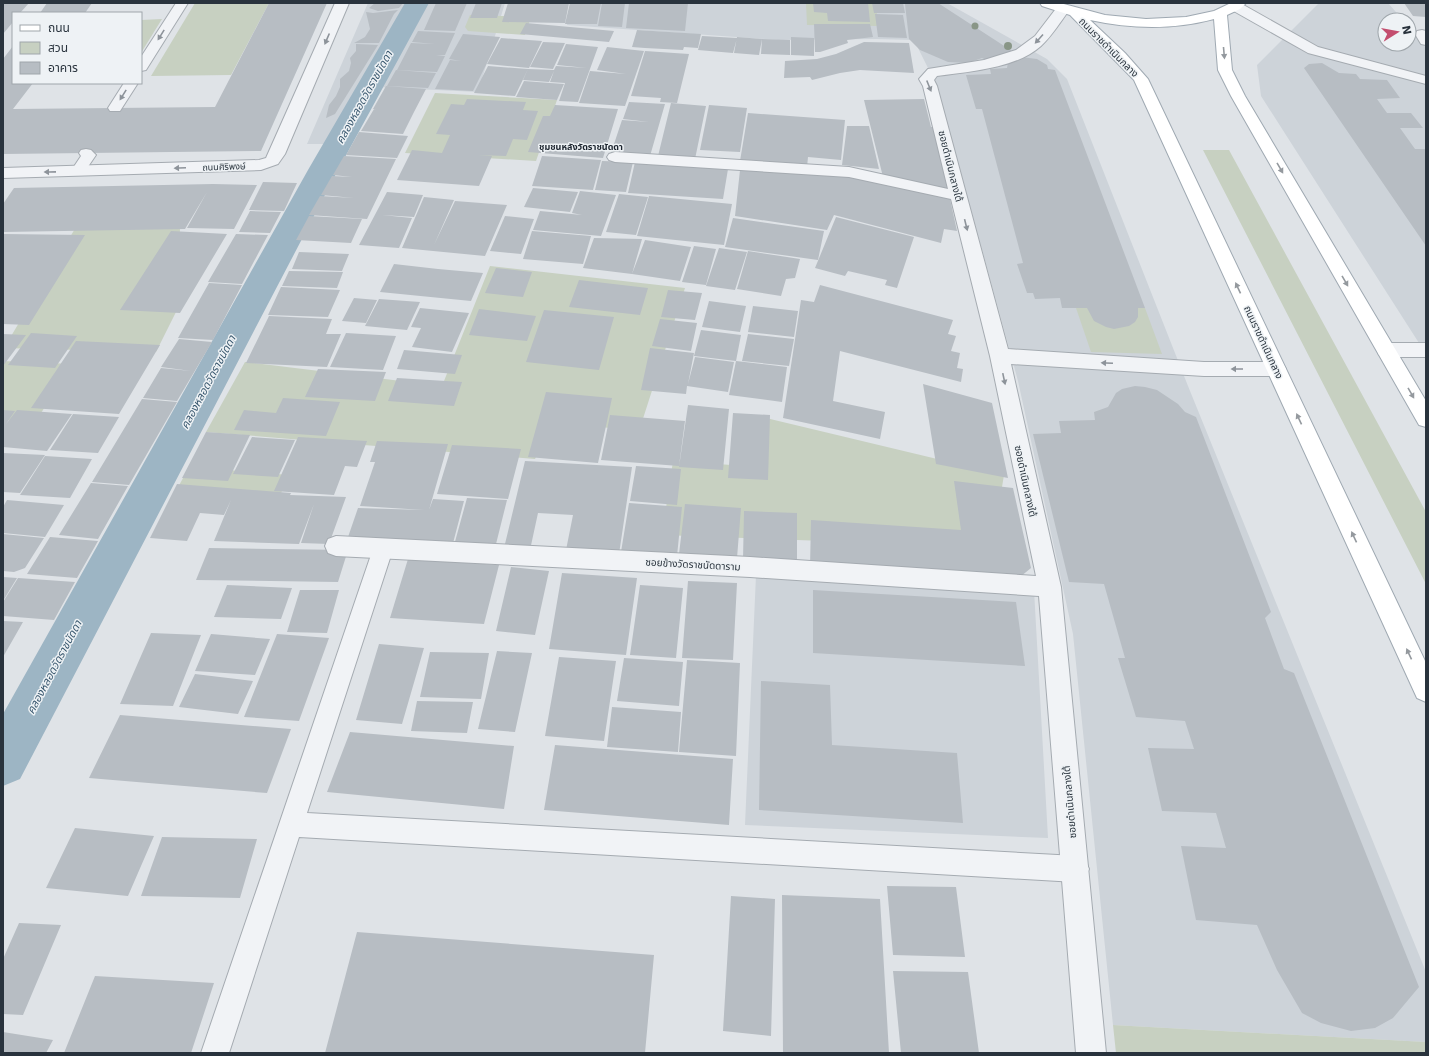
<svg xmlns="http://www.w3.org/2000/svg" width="1429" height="1056" font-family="'DejaVu Sans','Noto Sans Thai',sans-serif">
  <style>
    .built { fill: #cdd3d9 }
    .green { fill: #c7d0c1 }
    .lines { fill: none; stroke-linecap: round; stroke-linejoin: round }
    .canal { fill: #9db5c4; fill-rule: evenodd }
    .building { fill: #b7bdc3 }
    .service-casing { stroke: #a5abb1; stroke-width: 2 }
    .minor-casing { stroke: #a5abb1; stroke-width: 2 }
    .primary-casing { stroke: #9fa9b2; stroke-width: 2 }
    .service { fill: #f1f3f6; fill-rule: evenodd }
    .minor { fill: #f1f3f6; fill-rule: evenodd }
    .primary { fill: #fff; fill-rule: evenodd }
    .tree { fill: #899687 }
    .oneway { fill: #8d939a }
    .oneway2 { fill: #94999e }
    .labels { text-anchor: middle; stroke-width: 3; stroke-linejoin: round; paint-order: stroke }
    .far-neighbourhood-label { font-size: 9px; font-weight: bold; fill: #1b242e; stroke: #eef2f5 }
    .far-street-label { font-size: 9px; fill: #29333d; stroke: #eef2f5 }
    .street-label { font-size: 10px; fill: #29333d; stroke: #eef2f5 }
    .water-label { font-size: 11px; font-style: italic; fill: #37566d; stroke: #eef2f5 }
  </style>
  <rect width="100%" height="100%" fill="#dfe3e7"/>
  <!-- built -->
  <path class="built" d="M368 3H406L324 144H307Z
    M424 3H505L478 92 375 87Z
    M573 3H947L1047 59 1067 79 1188 386 1426 972V1042L1113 1025 1073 634 1018 381 1009 348 937 86 914 40 876 39 779 40 567 25Z
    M1319 3H1388L1403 20H1385V44H1409V27L1426 48V354L1261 96 1257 65Z
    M756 575 1034 590 1048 838 745 825Z"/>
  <!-- green -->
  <path class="green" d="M195 3H269L231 75 151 76Z
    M806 3H876L878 26 807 25Z
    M470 15 531 17 525 35 468 31 465 27Z
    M162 19 141 53V20Z
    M435 93 557 100 536 161 405 153Z
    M1203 150H1229L1426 512V584Z
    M180 225 179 306 156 352 4 348 76 227Z
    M490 266 685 288 639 431 552 422 535 459 206 432 245 362 442 386Z
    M1076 308H1145L1162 354 1091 352Z
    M3 361 72 364 36 421 3 420Z
    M766 418 1004 475 992 547 662 535 673 461 761 467Z
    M189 467 289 475 278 500 176 491Z
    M1113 1025 1426 1042V1053H1116Z"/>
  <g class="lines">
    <!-- canal -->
    <path class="canal" d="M405 3H429L338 170 20 779 3 786V714L308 170Z"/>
  </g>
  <!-- building -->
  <path class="building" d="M3 3H29L20 13H13V22L3 34Z
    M47 3H92L85 13H40Z
    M269 3H327L261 151 3 154V59L13 46V83H33L13 109 215 107Z
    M375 3H403L399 8 378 11 369 8Z
    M436 3H467L455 31 424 30Z
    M476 3H502L497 18H470Z
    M508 3H569L565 23 502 22Z
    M570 3H601L597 24H565Z
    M602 3H625L622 27 598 26Z
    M629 3H688L685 31 626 28Z
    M813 3H868L870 22 828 21 827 13 814 12Z
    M872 3H903L905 13H874Z
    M908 3H938L1012 51 988 61 982 58 968 63 948 62 920 50 909 39 905 4Z
    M1404 3 1426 4V17L1413 16Z
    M398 10 394 14 379 43H354L365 37 370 29 366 12 373 13Z
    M875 14 903 15 907 38 878 37Z
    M526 23 614 31 609 42 520 34Z
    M814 24H870L873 37 847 40 848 43 820 52H815Z
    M637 30 701 34 698 48 684 47 683 50 645 48 646 47 645 48 632 47Z
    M418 31 455 33 445 55H436L445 56 437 72 397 70 411 43 435 44 412 42Z
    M463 34 500 37 473 91 435 89 450 60 461 61 449 59Z
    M702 36 737 38 733 53 698 50Z
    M737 37 762 39 759 55 734 53Z
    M791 37 814 38V56L791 55Z
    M501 38 542 41 529 68 487 64Z
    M762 39 790 40V55L761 54Z
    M543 42 565 43 553 69 530 67Z
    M864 42 909 43 914 73 860 70 840 73 812 80 810 77 784 78 785 61 817 59 836 54Z
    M356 44 378 45 335 114 326 118 329 105 336 96 340 87V79L349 71 351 63 350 58 356 51Z
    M566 44 598 47 578 102 559 101 565 83 550 82 554 71 549 82 523 80 528 69 554 70 556 66 587 68 557 65Z
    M607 47 644 51 625 106 579 103 590 71 626 74 597 70Z
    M645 51 689 54 677 103 660 102 661 98 631 96Z
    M1021 57 1037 59 1047 65 1048 69 1055 70 1145 308H1138V317L1135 322 1129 326 1114 329 1106 327 1094 321 1087 308H1062L1060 298 1035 299 1033 293H1027L1017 264 1023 263 982 109H976L966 75 991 74 990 69 1007 68 1008 62Z
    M1322 63 1339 73 1356 74 1360 79 1387 80 1400 98 1377 99 1387 113H1411L1423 128H1400L1415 149H1426V246L1304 68 1309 64Z
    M488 66 528 69 515 96 474 93Z
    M396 70 436 73 428 88 387 86Z
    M524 81 550 83 564 84 557 100 516 97Z
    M386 86 426 89 414 112 373 109Z
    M467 99 526 102 523 110 538 111 527 140 513 139 506 156 478 155 492 156 479 186 397 180 412 150 442 153 450 135 436 134 451 104 464 105Z
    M924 99 931 127H935L950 190 883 177 864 100Z
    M629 102 665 104 650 156 611 153 622 120 649 122 623 119Z
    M671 103 706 106 695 159 658 156Z
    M555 105 618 109 603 158 528 152 543 116H550Z
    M709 105 747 108 740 152 700 150Z
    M374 109 414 112 403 134 361 131Z
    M748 113 845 120 841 160 808 157 807 167 740 161Z
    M847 126H869L879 169 842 165Z
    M359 132 408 136 397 158 346 155Z
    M344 156 396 159 367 219 309 215 320 196 354 198 321 195 332 176 352 177 333 175Z
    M542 156 601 160 593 190 532 186Z
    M602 161 633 162 626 192 595 190Z
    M635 162 728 169 723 199 628 193Z
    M740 170 850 176 950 199 957 231 944 229 941 243 834 215 827 230 735 216Z
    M263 182 297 183 284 211 249 210Z
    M213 184 257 185 234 229 187 228 207 192 185 229 3 232V204L14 188Z
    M533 188 578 192 570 212 524 207Z
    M580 191 616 195 601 236 533 230 540 211 582 215 572 213Z
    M387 192 423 195 414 217 382 215 412 218 399 248 359 245Z
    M619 194 648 197 636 235 606 232Z
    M649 196 732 204 724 245 637 236Z
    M424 197 454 200 434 245 455 201 507 205 485 256 402 248Z
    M250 211 281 212 270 233 239 232Z
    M309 216 362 219 351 243 296 240Z
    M505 216 534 219 521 254 490 251Z
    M836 217 914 237 897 288 885 285 887 280 848 271 845 276 815 268Z
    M733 218 824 231 818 260 725 247Z
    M171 231 227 234 180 313 120 310Z
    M532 231 591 236 583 264 523 259Z
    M3 234 85 235 29 325 3 324Z
    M236 234 268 235 242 284 208 282Z
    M594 238 642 239 632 274 583 268Z
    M645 240 691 247 680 281 632 274Z
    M694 246 716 249 706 285 682 282Z
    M719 248 747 252 735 290 706 286Z
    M748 251 800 259 795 278 786 279 781 296 737 289Z
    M299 252 349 254 342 271 292 269Z
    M394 264 438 269 483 273 471 301 380 292Z
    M496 268 532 272 523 297 485 293Z
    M289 271 343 272 337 288 282 286Z
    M579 280 648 288 640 315 569 307Z
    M209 283 242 285 213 340 178 338Z
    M820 285 953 320 948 334 956 336 951 351 960 353 957 368 963 369 961 382 840 351 833 401 885 412 880 439 783 418 801 300 814 302Z
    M281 287 340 290 328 317 268 315Z
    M668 290 702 293 695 320 661 317Z
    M354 298 377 300 366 323 342 321Z
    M379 299 420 302 407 330 365 326Z
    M709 301 746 306 740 332 702 327Z
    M753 306 798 311 794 337 748 332Z
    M420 308 469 313 452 352 412 347 421 328 411 327Z
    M479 309 536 316 527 341 469 335Z
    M544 310 614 317 599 370 526 362Z
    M269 316 332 319 326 334H341L327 367 246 363Z
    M660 319 697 323 691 351 652 346Z
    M701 330 741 335 736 361 694 356Z
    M31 333 77 336 55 368 8 365Z
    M346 333 396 336 383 370 330 367Z
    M3 334 26 335 3 366Z
    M748 334 794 339 789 366 742 361Z
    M179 339 212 342 177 401 143 398 161 368 191 371 161 367Z
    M76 341 160 345 119 414 31 408Z
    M650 348 694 353 688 384 695 357 734 362 728 392 687 386 686 394 641 390Z
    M404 350 450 354 462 355 455 374 397 369Z
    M736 361 787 367 782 402 729 395Z
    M318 369 386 372 375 401 305 397Z
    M397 378 462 382 454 406 388 401Z
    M923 384 992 403 1008 478 936 464Z
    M1135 386 1145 387 1157 390 1178 404 1185 412 1196 417 1271 612 1265 618 1284 669 1294 673 1419 987 1393 1018 1375 1028 1351 1031 1321 1023 1302 1013 1277 970 1257 925 1196 920 1181 846 1226 848 1216 813 1162 811 1148 748 1194 749 1185 721 1136 717 1118 658H1125L1104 584 1069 582 1033 434 1061 433 1059 421 1095 420 1094 412 1108 407 1116 393 1122 389Z
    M546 392 612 398 598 463 528 457Z
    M283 398 340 402 326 436 234 430 244 410 276 413Z
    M142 399 177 402 129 485 92 482Z
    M688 405 729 409 723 470 679 467Z
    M3 410 15 411 6 424 17 410 72 414 47 451 3 447Z
    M733 413 770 415 768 480 728 478Z
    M73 414 119 417 98 453 50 450Z
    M610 415 685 421 679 466 601 460Z
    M206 432 250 435 228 481 182 478Z
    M252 437 295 440 278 477 233 474Z
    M298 437 367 441 357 467 345 466 334 495 274 491Z
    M377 441 448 444 429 510 433 499 464 501 452 547 347 540 358 508 424 510 360 506 375 462H370Z
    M452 445 521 449 508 499 437 494Z
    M3 453 45 455 20 493 3 492Z
    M45 456 92 459 70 498 20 495Z
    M525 461 632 467 619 554 566 550 573 515 538 513 530 550 504 548Z
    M636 466 681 469 677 505 630 501Z
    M954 481 1013 488 1031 568 1015 581 810 568 811 520 961 530Z
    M91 483 128 486 98 539 59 535Z
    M177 484 291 493 290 495 346 497 329 544 301 543 314 504 299 544 214 541 231 500 224 515 200 513 187 541 150 538Z
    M467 498 507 500 494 552 453 549Z
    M7 500 64 505 45 537 3 533V507Z
    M629 503 682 507 677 556 621 552Z
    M685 504 741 508 737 558 679 554Z
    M744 511 797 513V562L743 560Z
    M3 534 44 538 25 568 14 572 3 571Z
    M50 537 98 541 77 578 27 574Z
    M209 548 348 550 338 582 196 580Z
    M408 559 499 565 484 624 390 618Z
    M511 567 549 571 535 635 496 631Z
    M562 573 637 578 626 655 549 649Z
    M3 577 17 578 3 601Z
    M18 578 75 582 54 620 3 616V602Z
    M688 581 737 583 733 660 682 658Z
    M227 585 292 588 281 619 214 617Z
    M640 585 683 588 676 658 630 655Z
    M300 590H339L327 633 287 632Z
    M813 590 1016 602 1025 666 813 653Z
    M3 621 23 622 3 657Z
    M151 633 201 635 173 706 120 704Z
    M211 634 270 639 255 675 195 671Z
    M277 634 329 638 299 721 244 717Z
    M379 644 424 648 402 724 356 720Z
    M497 651 532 653 515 732 478 729Z
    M430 652 489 653 481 699 420 697Z
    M559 657 616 661 604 741 545 736Z
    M624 658 683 662 679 706 617 701Z
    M687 660 740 663 736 756 679 752Z
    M195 674 253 681 238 714 179 707Z
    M761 681 830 685 832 745 957 753 963 823 759 810Z
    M417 701 473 702 467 733 411 731Z
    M612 707 681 712 678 752 607 747Z
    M120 715 291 729 267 793 89 778Z
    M350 732 514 746 504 809 327 792Z
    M555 745 733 759 729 825 544 810Z
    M75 828 154 836 128 896 46 888Z
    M162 837 257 839 240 898 141 896Z
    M887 886 956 887 965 957 893 955Z
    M782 895 880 899 889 1053H783Z
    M731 896 775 899 771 1036 723 1031Z
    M19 923 61 925 23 1015 3 1014V959Z
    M357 932 654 955 645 1053H325Z
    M893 971 968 972 979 1053H901Z
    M95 976 214 983 191 1053H64Z
    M3 1032 53 1040 46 1053H3Z"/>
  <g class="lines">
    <defs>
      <path id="service" d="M176 3H188L146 70 141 71V57Z
        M124 83H138L120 111H110L108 108Z
        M86 149 91 150 96 155 83 174H73L71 171 81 156 79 153 81 150Z
        M383 540 390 543 393 549 307 813 1076 856 1085 860 1089 869 1085 878 1076 882 299 837 229 1053H201L373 549 376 543Z"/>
      <path id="minor" d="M335 3H349L285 154 278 164 261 170 3 178V168L259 160 266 158Z
        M1230 3H1240L1318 47 1426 76V84L1308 53 1230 9 1228 6Z
        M1063 5 1068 6 1070 9C1061 21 1052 36 1041 46 1017 68 969 72 937 76L934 80 937 86 1008 349 1204 362H1276L1283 364 1286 369 1283 374 1276 376H1204L1011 364 1061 587 1106 1053H1076L1039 596 750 577 336 556 328 553 325 546 328 539 336 536 750 557 1036 576 990 356 951 199 849 177 615 162 609 160 607 157 609 154 615 152 849 167 948 189 923 86 919 79 928 69 984 60 1016 50 1035 36 1058 6Z
        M1422 30 1426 31V45L1421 44 1415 34 1417 31Z
        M1386 343H1426V357H1386L1379 355 1377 350 1379 345Z"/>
      <path id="primary" d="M1040 3H1060L1105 15 1146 19 1186 17 1214 11 1231 3H1246L1240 9 1227 15 1232 70 1245 96 1426 401V427L1419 425 1231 96 1218 70 1214 19C1173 30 1131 29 1090 20L1125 53 1148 79 1426 663V702L1417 698 1134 80 1070 15 1042 6Z"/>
    </defs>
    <!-- service casing -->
    <use href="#service" class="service-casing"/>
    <!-- minor casing -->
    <use href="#minor" class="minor-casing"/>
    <!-- primary casing -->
    <use href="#primary" class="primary-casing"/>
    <!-- service -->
    <use href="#service" class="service"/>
    <!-- minor -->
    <use href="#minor" class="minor"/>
    <!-- primary -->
    <use href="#primary" class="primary"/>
  </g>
  <!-- trees -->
  <g class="tree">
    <circle cx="975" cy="26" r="3.5"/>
    <circle cx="1008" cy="46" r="4"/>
  </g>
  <!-- one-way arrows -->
  <defs><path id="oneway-solid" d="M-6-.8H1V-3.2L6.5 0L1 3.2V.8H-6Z"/></defs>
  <g class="oneway">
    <use href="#oneway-solid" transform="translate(161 35) rotate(122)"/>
    <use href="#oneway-solid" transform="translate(327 39) rotate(113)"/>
    <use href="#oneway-solid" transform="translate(1039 39) rotate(132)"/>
    <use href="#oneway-solid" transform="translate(929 86) rotate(68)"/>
    <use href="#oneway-solid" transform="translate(123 95) rotate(122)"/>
    <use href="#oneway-solid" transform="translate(180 168) rotate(178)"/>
    <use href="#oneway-solid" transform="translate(50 172) rotate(179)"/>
    <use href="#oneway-solid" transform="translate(966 225) rotate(76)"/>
    <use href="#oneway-solid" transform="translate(1107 363) rotate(-177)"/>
    <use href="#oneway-solid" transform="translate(1237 369) rotate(-180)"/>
    <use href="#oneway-solid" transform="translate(1004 379) rotate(78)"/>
  </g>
  <g class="oneway2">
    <use href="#oneway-solid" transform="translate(1224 53) rotate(85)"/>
    <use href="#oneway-solid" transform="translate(1280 168) rotate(60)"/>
    <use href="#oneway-solid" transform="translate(1345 281) rotate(60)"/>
    <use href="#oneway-solid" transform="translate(1238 288) rotate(-115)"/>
    <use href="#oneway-solid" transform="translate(1411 393) rotate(60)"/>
    <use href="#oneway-solid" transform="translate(1299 419) rotate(-115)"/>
    <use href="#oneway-solid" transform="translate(1354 537) rotate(-115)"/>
    <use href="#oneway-solid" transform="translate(1409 654) rotate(-115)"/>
  </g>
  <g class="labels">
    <!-- far-neighbourhood labels -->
    <g class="far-neighbourhood-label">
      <text x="581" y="150">ชุมชนหลังวัดราชนัดดา</text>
    </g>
    <!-- far-street labels -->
    <g class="far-street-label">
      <text transform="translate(224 167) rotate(-2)" y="3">ถนนศิริพงษ์</text>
    </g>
    <!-- street labels -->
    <g class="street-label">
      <text transform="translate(1109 47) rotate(45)" y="4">ถนนราชดำเนินกลาง</text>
      <text transform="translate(951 166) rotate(76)" y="4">ซอยดำเนินกลางใต้</text>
      <text transform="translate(1264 342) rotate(65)" y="4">ถนนราชดำเนินกลาง</text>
      <text transform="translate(1026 481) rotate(78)" y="4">ซอยดำเนินกลางใต้</text>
      <text transform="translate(693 564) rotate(3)" y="4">ซอยข้างวัดราชนัดดาราม</text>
      <text transform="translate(1069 802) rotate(-95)" y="4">ซอยดำเนินกลางใต้</text>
    </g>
    <!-- water labels -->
    <g class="water-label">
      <text transform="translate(364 97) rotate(-61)" y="4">คลองหลอดวัดราชนัดดา</text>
      <text transform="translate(208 382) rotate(-62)" y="4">คลองหลอดวัดราชนัดดา</text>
      <text transform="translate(54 667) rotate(-62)" y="4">คลองหลอดวัดราชนัดดา</text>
    </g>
  </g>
  <!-- border -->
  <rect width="1429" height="1056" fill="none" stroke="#29333d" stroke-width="8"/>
  <!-- legend -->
  <rect x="12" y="12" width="130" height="72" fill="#eef2f5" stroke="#9fa6ab"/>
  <rect x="20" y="25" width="20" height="6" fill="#ffffff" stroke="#9fa6ab"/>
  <text x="48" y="32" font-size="12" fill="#29333d">ถนน</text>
  <rect x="20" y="42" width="20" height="12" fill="#c7d0c1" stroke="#9fa6ab"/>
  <text x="48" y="52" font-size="12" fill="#29333d">สวน</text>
  <rect x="20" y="62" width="20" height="12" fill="#b7bdc3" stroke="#9fa6ab"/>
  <text x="48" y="72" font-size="12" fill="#29333d">อาคาร</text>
  <!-- north arrow -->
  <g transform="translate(1397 32) rotate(79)"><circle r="19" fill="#eef2f5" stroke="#9fa6ab"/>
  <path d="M0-3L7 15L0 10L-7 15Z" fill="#c34d6e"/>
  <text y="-6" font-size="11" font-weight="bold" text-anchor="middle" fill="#29333d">N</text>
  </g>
</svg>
